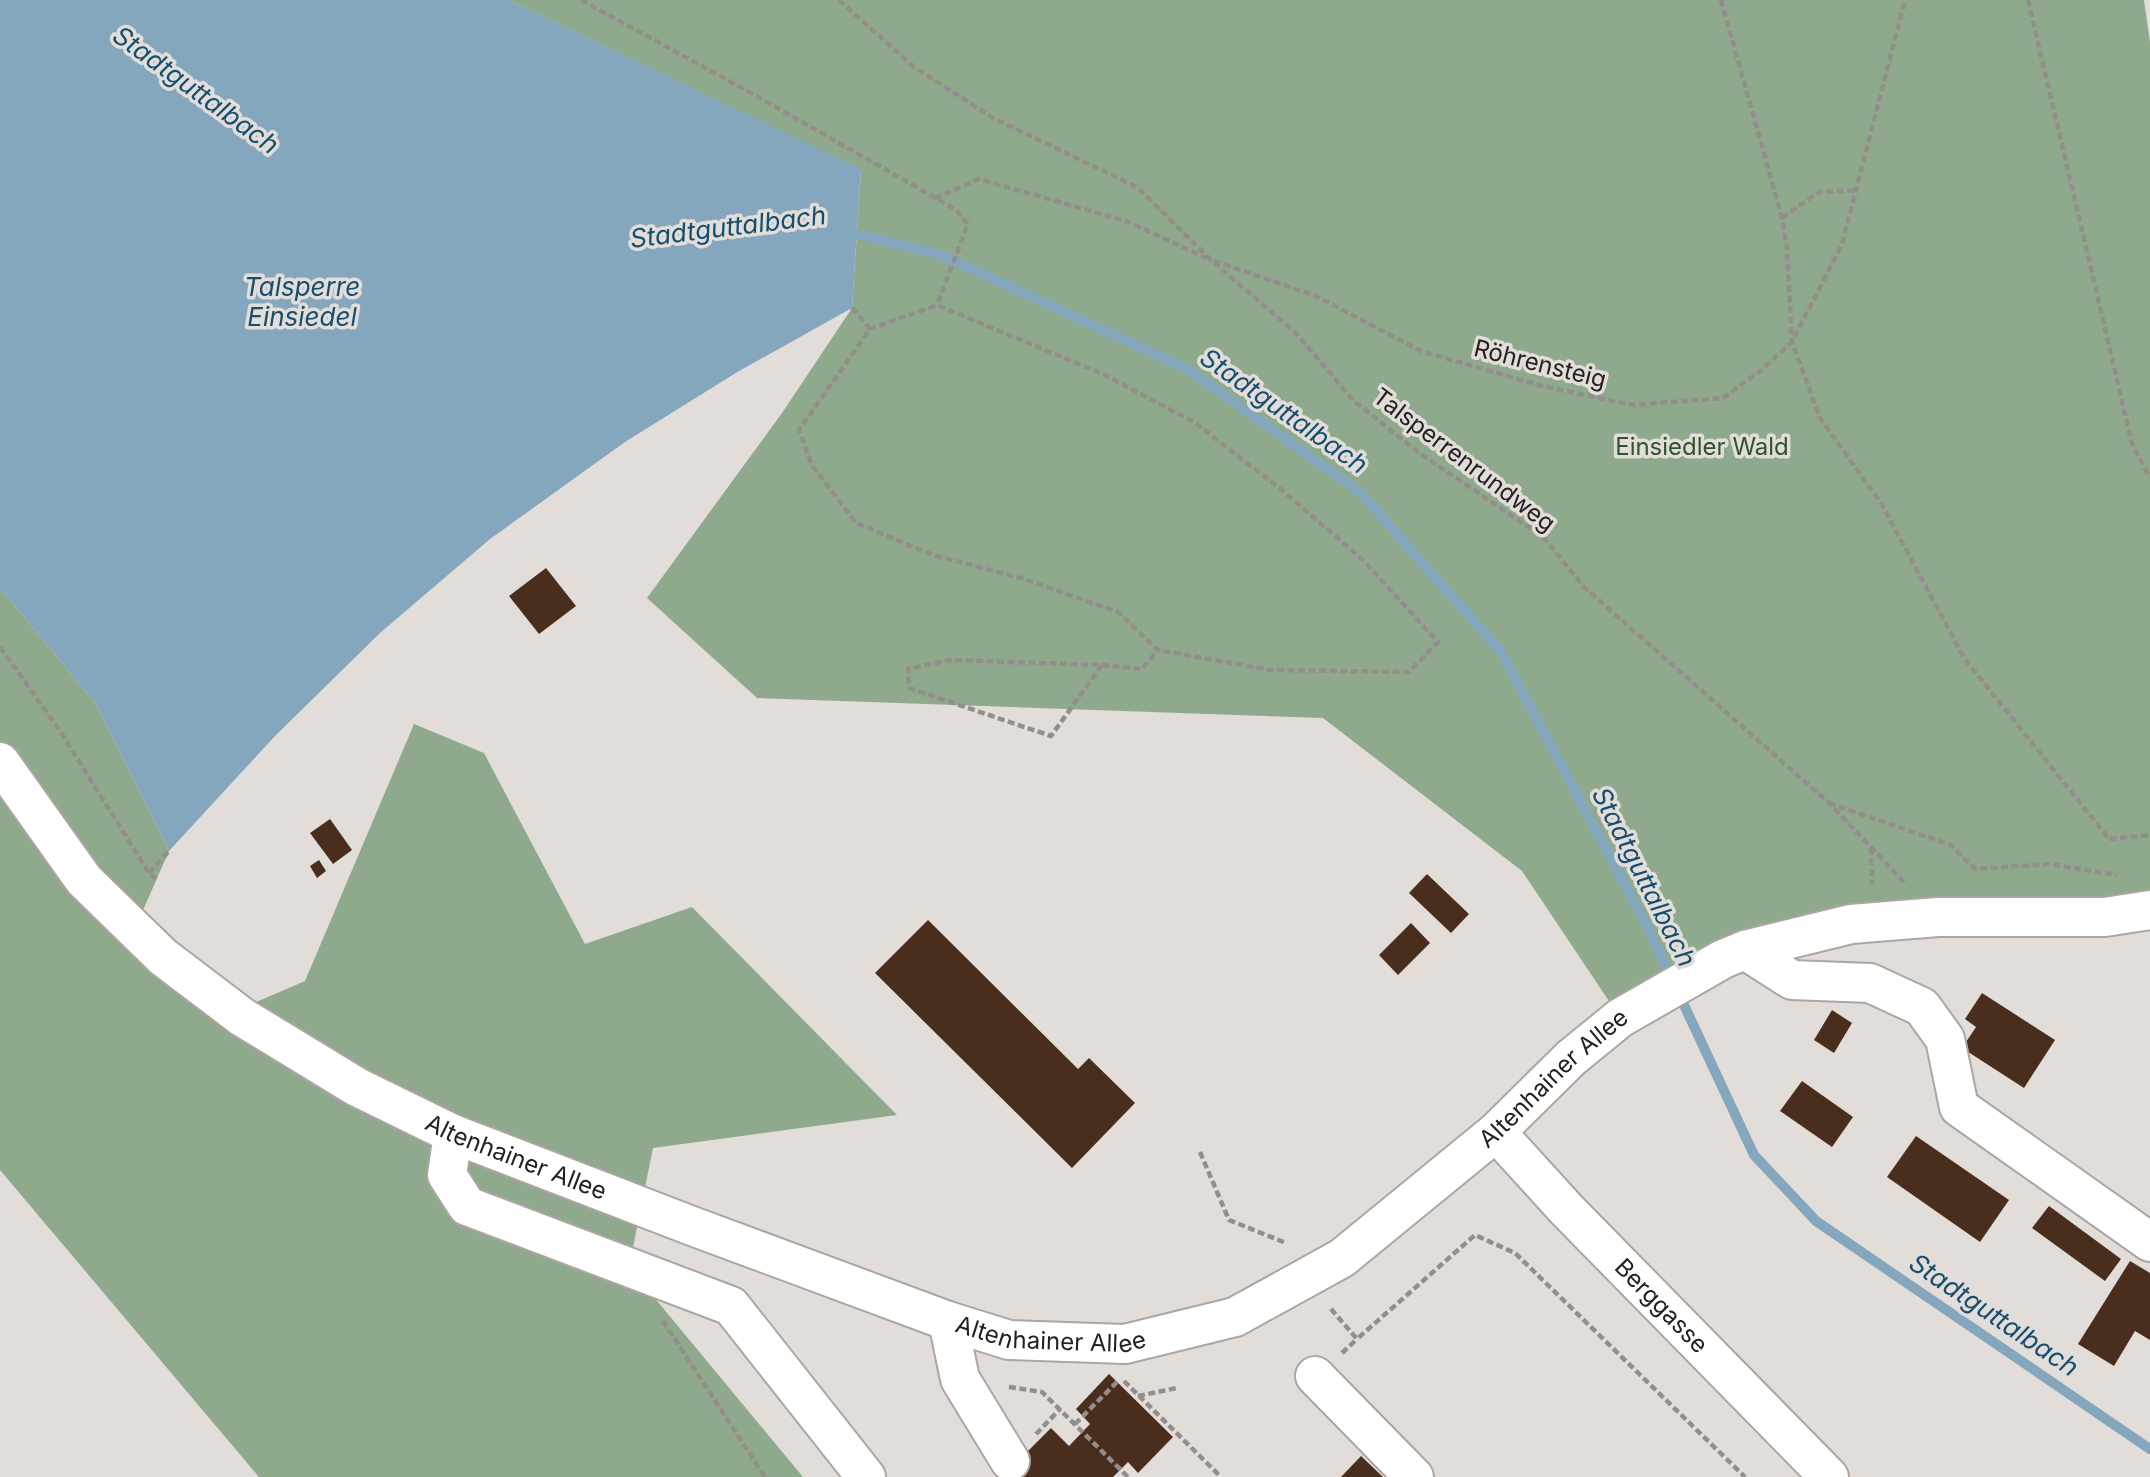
<svg xmlns="http://www.w3.org/2000/svg" width="2150" height="1477" font-family="Inter,sans-serif">
  <style>
    .forest { fill: #8fa98d }
    .water { fill: #85a7bd }
    .lines { fill: none; stroke-linecap: round; stroke-linejoin: round }
    .stream { stroke: #85a7bd; stroke-width: 10 }
    .building { fill: #4a2e1d }
    .minor-casing { stroke: #aba6a3; stroke-width: 42 }
    .path { stroke: #938e8c; stroke-width: 4.5; stroke-dasharray: 7 3.5; stroke-linecap: butt }
    .minor { stroke: #fff; stroke-width: 38 }
    .labels { text-anchor: middle; stroke-width: 7; stroke-linejoin: round; paint-order: stroke }
    .street-label { font-size: 24px; fill: #242221; stroke: #e3ddda }
    .park-label { font-size: 24px; fill: #2d542c; stroke: #e3ddda }
    .water-label { font-size: 26px; font-style: italic; fill: #144f6f; stroke: #e3ddda }
  </style>
  <rect width="100%" height="100%" fill="#e3ddda"/>
  <!-- forest -->
  <path class="forest" d="M509 0H2144L2150 42V904L1944 912 1611 1004 1522 871 1323 718 757 698 647 598 782 413 852 308 861 170Z
    M0 588 96 704 169 851 140 917 231 1013 305 981 414 724 484 753 585 944 692 907 897 1115 653 1148 629 1267 803 1477H259L0 1170Z"/>
  <!-- water -->
  <path class="water" d="M0 0H509L861 169 852 308 739 371 625 442 490 539 380 633 275 736 169 851 96 704 0 588Z"/>
  <g class="lines">
    <!-- stream -->
    <path class="stream" d="M843 235 856 234 942 255 1189 370 1361 493 1501 652 1649 930 1754 1155 1816 1221 2150 1449"/>
  </g>
  <!-- building -->
  <path class="building" d="M546 568 576 606 539 634 509 596Z
    M330 819 352 850 333 864 310 833Z
    M319 860 326 871 317 878 310 866Z
    M1427 874 1469 914 1451 933 1409 893Z
    M928 920 1078 1069 1089 1058 1135 1103 1072 1168 875 973Z
    M1411 923 1430 943 1398 975 1379 955Z
    M1982 993 2055 1040 2024 1088 1962 1048 1976 1027 1965 1019Z
    M1832 1010 1852 1023 1834 1053 1814 1040Z
    M1802 1081 1853 1117 1832 1147 1780 1111Z
    M1916 1136 2009 1200 1980 1242 1887 1177Z
    M2049 1206 2121 1259 2105 1281 2032 1228Z
    M2130 1261 2150 1273V1340L2135 1331 2114 1366 2078 1344Z
    M1109 1374 1173 1437 1138 1473 1128 1462 1113 1477H1002L1051 1428 1069 1446 1090 1424 1076 1409Z
    M1361 1456 1383 1477H1341Z"/>
  <g class="lines">
    <defs>
      <g id="minor">
        <path id="s1" d="M0 762 84 880 163 957 242 1017 357 1087 453 1134 692 1226 948 1321 1009 1340 1125 1344 1235 1317 1342 1258 1496 1132 1571 1058 1620 1018 1723 959 1745 950 1851 924 1938 917H2105L2150 910"/>
        <path d="M1745 950 1792 980 1870 983 1922 1007 1945 1039 1959 1107 2150 1242"/>
        <path id="s2" d="M1496 1132 1566 1209 1829 1477"/>
        <path d="M453 1134 447 1175 467 1206 731 1306 866 1477"/>
        <path d="M948 1321 960 1379 1010 1461"/>
        <path d="M1315 1376 1414 1477"/>
      </g>
    </defs>
    <!-- minor casing -->
    <use href="#minor" class="minor-casing"/>
    <!-- path -->
    <path class="path" d="M581 0 744 89 955 209 968 224 937 305
      M839 0 914 67 993 118 1137 187 1211 260 1295 332 1354 401 1418 452 1543 537 1584 587 1828 802 1906 884
      M1721 0 1782 218 1787 249 1792 342 1820 418 1881 503 1964 658 2109 839 2150 835
      M2028 0 2132 444 2150 478
      M935 198 979 179 1129 222 1206 258
      M1782 218 1819 192 1857 190
      M1214 261 1316 296 1421 351 1542 386 1632 405 1723 398 1759 372 1792 342 1842 244 1905 0
      M852 308 870 329
      M0 647 58 728 149 873 157 880
      M1102 665 1051 736 909 688 908 669 950 660 1102 665 1142 669 1158 650 1118 612 1024 579 933 555 856 523 812 465 799 430 870 329 937 305 1105 375 1194 422 1283 491 1363 560 1438 642 1409 672 1270 670 1158 650
      M1829 803 1951 845 1975 869 2050 864 2117 875
      M1871 848 1872 884
      M149 873 169 851
      M1200 1152 1229 1220 1286 1243
      M1331 1309 1357 1339 1475 1235 1515 1253 1745 1477
      M663 1321 765 1477
      M1342 1353 1357 1339
      M1124 1381 1221 1477
      M1009 1387 1042 1392 1128 1477
      M1138 1396 1177 1388
      M1075 1424 1118 1381
      M1036 1434 1060 1409"/>
    <!-- minor -->
    <use href="#minor" class="minor"/>
  </g>
  <g class="labels">
    <!-- street labels -->
    <g class="street-label">
      <text transform="translate(1540 364) rotate(14)" y="8">Röhrensteig</text>
      <text transform="translate(1464 460) rotate(37)" y="8">Talsperrenrundweg</text>
      <text dy="8" stroke="none"><textPath href="#s1" startOffset="1818">Altenhainer Allee</textPath></text>
      <text dy="8" stroke="none"><textPath href="#s1" startOffset="663">Altenhainer Allee</textPath></text>
      <text dy="8" stroke="none"><textPath href="#s2" startOffset="240">Berggasse</textPath></text>
      <text dy="8" stroke="none"><textPath href="#s1" startOffset="1230">Altenhainer Allee</textPath></text>
    </g>
    <!-- park labels -->
    <g class="park-label">
      <text x="1702" y="455">Einsiedler Wald</text>
    </g>
    <!-- water labels -->
    <g class="water-label">
      <text transform="translate(196 90) rotate(36)" y="9">Stadtguttalbach</text>
      <text transform="translate(728 227) rotate(-7)" y="9">Stadtguttalbach</text>
      <text x="302" y="296">Talsperre<tspan x="302" dy="30">Einsiedel</tspan></text>
      <text transform="translate(1284 411) rotate(35)" y="9">Stadtguttalbach</text>
      <text transform="translate(1644 877) rotate(63)" y="9">Stadtguttalbach</text>
      <text transform="translate(1994 1315) rotate(34)" y="9">Stadtguttalbach</text>
    </g>
  </g>
</svg>
